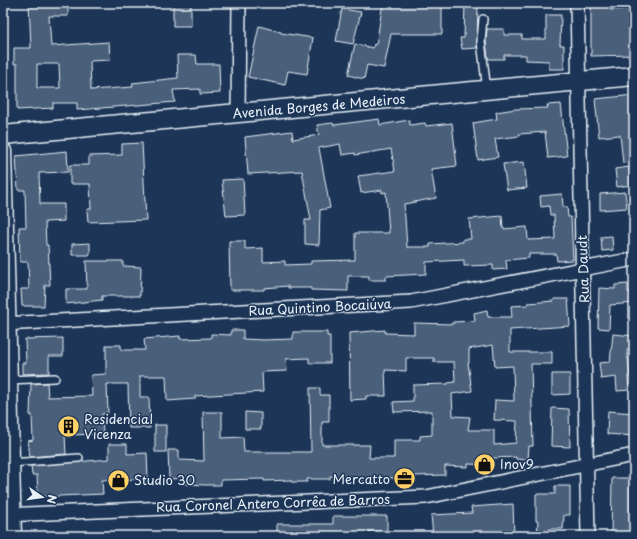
<svg xmlns="http://www.w3.org/2000/svg" width="637" height="539" font-family="'Playpen Sans',sans-serif">
  <style>
    .building { fill: #495e7a; stroke: #e8f1f8; fill-rule: evenodd }
    .lines { fill: none; stroke-linecap: round; stroke-linejoin: round }
    .service-casing { stroke: #e8f1f8; stroke-width: 10 }
    .minor-casing { stroke: #e8f1f8; stroke-width: 16 }
    .tertiary-casing { stroke: #e8f1f8; stroke-width: 19 }
    .secondary-casing { stroke: #e8f1f8; stroke-width: 21 }
    .service { stroke: #1d3557; stroke-width: 7 }
    .minor { stroke: #1d3557; stroke-width: 13 }
    .tertiary { stroke: #1d3557; stroke-width: 16 }
    .secondary { stroke: #1d3557; stroke-width: 18 }
    .labels { text-anchor: middle; stroke-width: 3; stroke-linejoin: round; paint-order: stroke }
    .street-label { font-size: 13px; fill: #e8f1f8; stroke: #1d3557 }
    .poi-label { font-size: 13px; fill: #e8f1f8; stroke: #1d3557; text-anchor: start }
  </style>
  <rect width="100%" height="100%" fill="#1d3557"/>
  <filter id="ink" filterUnits="userSpaceOnUse"><feTurbulence type="fractalNoise" baseFrequency=".025" numOctaves="2"/><feDisplacementMap in="SourceGraphic" scale="8" xChannelSelector="R" yChannelSelector="G"/><feConvolveMatrix kernelMatrix="1 2 1 2 8 2 1 2 1" color-interpolation-filters="sRGB"/></filter>
  <g filter="url(#ink)">
    <!-- building -->
    <path class="building" d="M29 3H68V16H49L51 46 109 42 110 60 90 61 91 90 133 87 132 83 178 78 177 55H196L197 64H219L220 93 200 94V89L173 90 175 102 77 110V103H53V108L17 110V64H14V48H31ZM37 64H59L60 88H37Z
      M173 3H191V26H173Z
      M383 3H442V34H391L384 68 367 65 364 79 348 75 355 44 373 48 374 44 376 45Z
      M465 3H478L477 48 462 49 460 38H464Z
      M591 3H610V10L633 8 634 55 591 56Z
      M342 9 361 12 353 44 336 41Z
      M546 15H561L560 45H564V69H549V61L526 60V55H504V59H488L486 41 487 29H504V35H522V39H546Z
      M259 26 281 32V33L313 38 307 74 288 71 285 85 248 77Z
      M634 95V131H632L634 162 623 163 620 135 599 137 595 99Z
      M561 104 567 156 548 158 545 132 519 134 520 136 495 139 498 157 478 160 473 123 497 119 496 112 516 109 548 108 547 105Z
      M379 119 380 125 409 120 410 125 425 123 426 126 452 123 457 166 431 169 436 198 404 204 407 247H430V244L463 242V239H471L469 219 502 216 503 229 527 227 528 240 555 239 554 215H550L549 206 541 207 540 196 562 194 563 207H567L568 217H571L573 260 557 261 556 254H529V258L506 260 507 269 493 270V265L464 266V260L426 262V274L386 276V280H369V276H348V291L311 290V288H288V286L264 288V290H230L229 241H245V249L263 248V262L285 261V265L311 264V261L355 260V233H389L386 192 382 193V190L361 193 358 176 395 171 391 149 355 155V153L342 155 340 144 319 148 330 208 320 210 319 245 305 244V220H311L302 171 248 174 245 137 292 131 293 139 319 135 317 125 333 123 334 125Z
      M142 143 146 220 88 222 87 209H91L90 184H70V165H89V156L122 155V144Z
      M67 151 68 172 39 173 40 204H64V221L45 222 46 245H48L50 285H45L44 306H22L21 289H29L28 262H20L19 227H26L25 190H18L16 156Z
      M524 162 527 188 507 190 503 164Z
      M629 167 631 185 617 187 615 169Z
      M243 179 245 215 226 216 222 180Z
      M625 192 627 208 600 210V194Z
      M612 236 613 250 602 251 601 237Z
      M90 243V255H72V244Z
      M86 261H123V266L141 267 140 296H102V300L66 304V289H87Z
      M628 284V292H634V303L610 305 609 329 598 328 599 288 615 289V285Z
      M554 299H568L570 326 510 330V352H552V364H531L533 446H529L528 460 516 459V457L493 458V465L468 464V467L445 466V475L414 476V479L371 477V482H359L358 477 330 476V479H307V482H291V480L264 481V479L221 480V485H205L185 484V478L169 479 168 450H179V460L204 461 203 412H222V438L243 437 244 452H311L310 388H320V395H329V422H322V445H370L369 458H394V440H420V436L432 435V411L394 412 393 402 413 401V385L448 384V383L455 382 454 362H434V358H406V371L385 370 386 396H366V399L350 400 349 333 385 330V333L414 334V323L453 324V322L475 321 474 313 487 310 488 317H512L511 306 528 305V303L554 301ZM493 345 495 367 513 366 514 401 495 400 494 420 517 421 516 443 494 445V430H468L470 417 453 416 452 394 472 391 468 363H469V349Z
      M231 330H243V339L264 340 293 339V332H327V336H330V363H309V358L286 359 287 371 262 372 263 392 195 396V399L167 401 166 376H140V397H149L150 428H129L128 384H107L108 413 102 414 103 434 65 435 66 454 30 457 28 441 33 440 32 415H30L31 384 47 383 48 397 92 396 91 375 106 374V345H121V350H145L144 339 180 336V339L211 338V334L231 335Z
      M613 334 634 336V350H627L630 376H628L629 390 617 391 616 377 601 379 599 363 610 362Z
      M63 338V356H49V373L22 374V363H26L25 339Z
      M552 374H570V394L552 395Z
      M552 408 569 409 570 447 551 446Z
      M608 411 634 413V436L607 434Z
      M245 412 261 413V429H245Z
      M155 425H166V452H155Z
      M109 444H127V454L147 453 148 479 102 480 103 494 38 497 37 475H32L31 466 109 459Z
      M612 478H630V536H611Z
      M555 486H570V515H564L563 529H549V536H537L538 521H536V494H555Z
      M513 504 514 536H433L431 515 472 513 471 507Z
      M333 516H387V531H369V536H277V524H333Z"/>
    <g class="lines">
      <defs>
        <path id="service" d="M483 19 481 41 487 91
          M8 380 55 378
          M10 463 79 458"/>
        <path id="minor" d="M577 3 588 536
          M238 114 239 3
          M3 324 411 302 634 259
          M3 515 426 497 634 455"/>
        <path id="tertiary" d="M3 151 13 536"/>
        <path id="secondary" d="M3 135 634 76"/>
      </defs>
      <!-- service casing -->
      <use href="#service" class="service-casing"/>
      <!-- minor casing -->
      <use href="#minor" class="minor-casing"/>
      <!-- tertiary casing -->
      <use href="#tertiary" class="tertiary-casing"/>
      <!-- secondary casing -->
      <use href="#secondary" class="secondary-casing"/>
      <!-- service -->
      <use href="#service" class="service"/>
      <!-- minor -->
      <use href="#minor" class="minor"/>
      <!-- tertiary -->
      <use href="#tertiary" class="tertiary"/>
      <!-- secondary -->
      <use href="#secondary" class="secondary"/>
    </g>
  </g>
  <!-- icons -->
  <defs>
    <symbol id="building-disc" viewBox="-11 -11 22 22"><circle r="9.5" fill="#ffd166" stroke="#1d3557"/><path d="M-4-6H4V6H1V3H-1V6H-4ZM-2.5-4.3h1.7v1.8h-1.7ZM.8-4.3h1.7v1.8H.8ZM-2.5-1h1.7V.8h-1.7ZM.8-1h1.7V.8H.8Z" fill="#111"/></symbol>
    <symbol id="shop-disc" viewBox="-11 -11 22 22"><circle r="9.5" fill="#ffd166" stroke="#1d3557"/><path d="M-5-2.5h2.3a2.7 3.5 0 0 1 5.4 0H5L5.5 6h-11ZM-1.5-2.5h3a1.5 2.3 0 0 0-3 0Z" fill="#111"/></symbol>
    <symbol id="office-disc" viewBox="-11 -11 22 22"><circle r="9.5" fill="#ffd166" stroke="#1d3557"/><path d="M-6-3h4V-5.5h4V-3h4V5H-6ZM-1-4.5V-3h2v-1.5ZM-6 0V1H6V0Z" fill="#111"/></symbol>
  </defs>
  <g fill-rule="evenodd">
    <use href="#building-disc" x="56" y="414" width="25" height="25"/>
    <use href="#shop-disc" x="472" y="452" width="25" height="25"/>
    <use href="#office-disc" x="392" y="466" width="25" height="25"/>
    <use href="#shop-disc" x="106" y="468" width="25" height="25"/>
  </g>
  <g class="labels">
    <!-- street labels -->
    <g class="street-label">
      <text transform="translate(319 106) rotate(-5)" y="5">Avenida Borges de Medeiros</text>
      <text transform="translate(583 269) rotate(-92)" y="5">Rua Daudt</text>
      <text transform="translate(320 307) rotate(-3)" y="5">Rua Quintino Bocaiúva</text>
      <text transform="translate(273 503) rotate(-2)" y="5">Rua Coronel Antero Corrêa de Barros</text>
    </g>
    <!-- poi labels -->
    <g class="poi-label">
      <text x="84" y="424">Residencial<tspan x="84" dy="15">Vicenza</tspan></text>
      <text x="500" y="469">Inov9</text>
      <text x="390" y="484" text-anchor="end">Mercatto</text>
      <text x="134" y="485">Studio 30</text>
    </g>
  </g>
  <!-- margin -->
  <rect width="637" height="539" fill="none" stroke="#1d3557" stroke-width="16"/>
  <rect x="8" y="8" width="621" height="523" fill="none" stroke="#e8f1f8" stroke-width="1.5" filter="url(#ink)"/>
  <!-- north arrow -->
  <g transform="translate(42 497) rotate(103)" stroke="#1d3557" stroke-width="3" paint-order="stroke">
  <path d="M0-3L7 15L0 10L-7 15Z" fill="#e8f1f8"/>
  <text y="-6" font-size="11" font-weight="bold" text-anchor="middle" fill="#e8f1f8">N</text>
  </g>
</svg>
